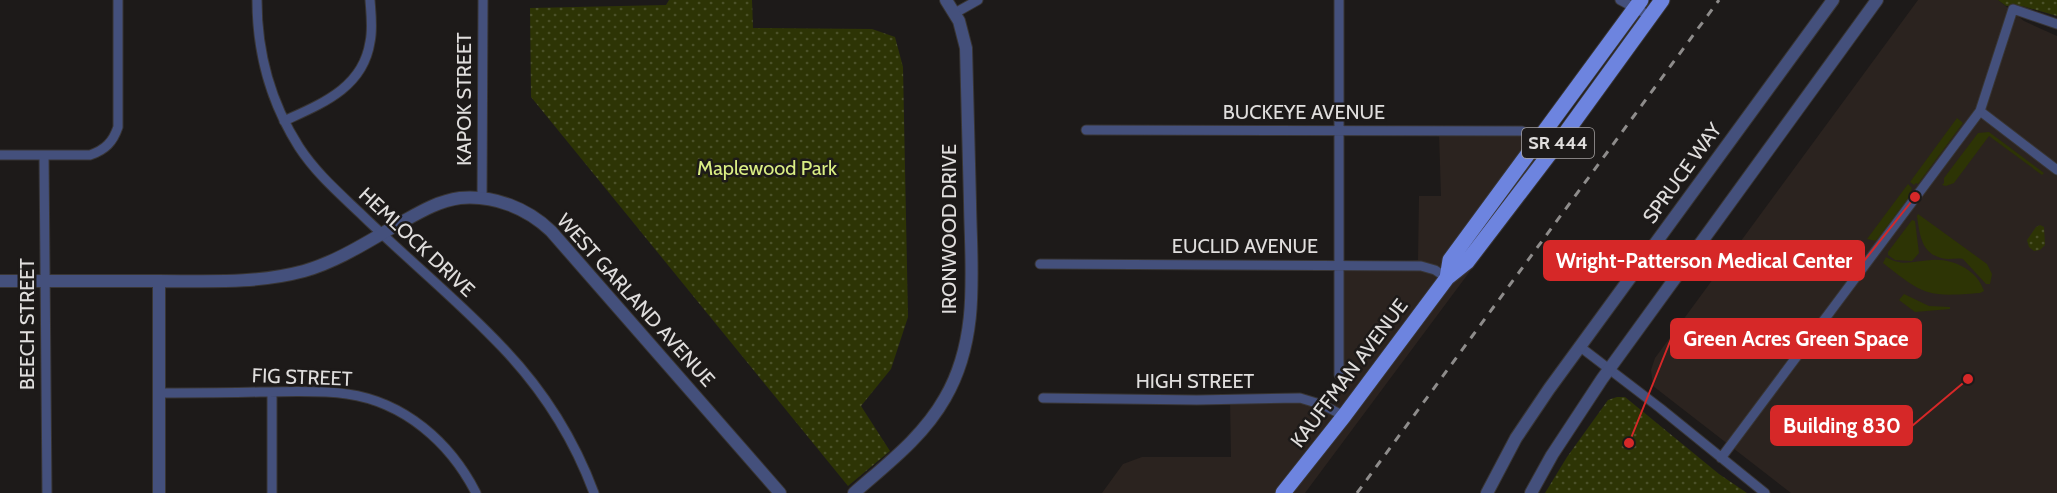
<svg xmlns="http://www.w3.org/2000/svg" width="2057" height="493" font-family="Cabin,sans-serif">
  <style>
    .built { fill: #2b231f }
    .grass { fill: #2d3405 }
    .park { fill: url(#park-dots) }
    .lines { fill: none; stroke-linecap: round; stroke-linejoin: round }
    .minor-casing { stroke: #383534; stroke-width: 11 }
    .tertiary-casing { stroke: #383534; stroke-width: 14 }
    .primary-casing { stroke: #383534; stroke-width: 17 }
    .minor { stroke: #44507c; stroke-width: 9 }
    .tertiary { stroke: #44507c; stroke-width: 12 }
    .primary { stroke: #6d84df; stroke-width: 15 }
    .rail { stroke: #8e8c8b; stroke-width: 3; stroke-dasharray: 8 8; stroke-linecap: butt }
    .labels { text-anchor: middle; stroke-width: 5; stroke-linejoin: round; paint-order: stroke }
    .shield { fill: #1d1a19; stroke: #a6a3a2; stroke-width: 1.5 }
    .shield-label { font-size: 18px; font-weight: bold; fill: #e0dedd }
    .street-label { font-size: 20px; fill: #e0dedd; stroke: #1d1a19 }
    .park-label { font-size: 20px; fill: #daee84; stroke: #1d1a19 }
    .leader { fill: none; stroke: #d62828; stroke-width: 2 }
    .callout-dot { fill: #d62828; stroke: #1d1a19; stroke-width: 2 }
    .callout { fill: #d62828; stroke: #d62828; stroke-width: 2 }
    .callout-label { font-size: 21px; text-anchor: middle; font-weight: bold; fill: #fff }
  </style>
  <defs>
    <pattern id="park-dots" width="8" height="8" patternUnits="userSpaceOnUse" patternTransform="scale(1.5)"><rect width="8" height="8" fill="#2d3405"/><path d="M2 2h.1M6 6h.1" fill="none" stroke="#4b5129" stroke-width="1.8" stroke-linecap="round"/></pattern>
  </defs>
  <rect width="100%" height="100%" fill="#1d1a19"/>
  <!-- built -->
  <path class="built" d="M1918 0H1998L2024 21 2057 36V493H1791L1653 386 1651 370 1655 358Z
    M1439 133 1535 135 1561 149 1305 493H1102L1123 464 1142 457H1231L1230 401 1300 400 1319 406 1338 403 1336 267 1418 260 1419 196H1441Z"/>
  <!-- grass -->
  <path class="grass" d="M1957 118 1963 123 1918 184 1916 183 1914 185 1910 182Z
    M1989 132 2044 173 2042 175 1989 136 1954 183 1946 186 1942 185 1944 183V178L1978 133Z
    M1908 184 1912 188 1911 190 1913 192 1876 241 1867 239Z
    M1918 214 1987 264 1992 274 1990 284H1986L1963 259C1958 258 1953 259 1948 259 1922 257 1920 237 1917 216Z
    M1912 220 1915 221 1919 253 1912 261 1895 260 1888 255V252Z
    M1886 257C1902 267 1914 261 1931 260 1953 258 1977 270 1984 291L1980 293C1927 297 1925 296 1883 263Z
    M1904 294 1929 306 1950 307V309L1915 312 1899 300Z"/>
  <!-- park -->
  <path class="park" d="M669 0H752L753 28 872 29 895 37 903 67 908 317 891 369 861 406 890 451 848 486 531 97 530 8 666 5Z
    M1998 0H2057V16L2022 6H2006Z
    M2040 225 2044 227 2045 245 2040 250 2034 251 2029 247 2027 240 2036 227Z
    M1617 397H1625L1719 474 1747 493H1545L1567 457 1608 400Z"/>
  <g class="lines">
    <defs>
      <path id="minor" d="M257 0C257 52 271 103 299 147 316 173 338 192 360 213 407 259 458 300 503 348 543 390 574 439 594 493
        M1620 0 1650 16
        M955 13 978 0
        M1980 111 2057 170
        M284 121C321 104 363 88 370 42 373 29 371 14 370 0
        M1086 130 1522 131
        M0 155H90C105 150 113 142 118 127V0
        M44 155 47 493
        M482 198 483 0
        M1040 264 1421 266 1435 270 1447 278
        M1579 346 1660 408 1765 493
        M1339 375V0
        M272 392V493
        M159 393C192 393 226 393 260 392 288 392 318 390 347 394 404 402 450 442 476 493
        M1043 398 1197 400 1300 398 1323 405 1344 416
        M1721 458 1980 111 2013 9 2057 24"/>
      <path id="tertiary" d="M0 281C53 281 106 281 159 281 208 281 256 284 304 271 339 261 370 240 402 222 420 212 438 201 460 198 494 195 527 208 551 231L780 493
        M159 281V493
        M854 493C887 464 923 437 945 398 980 338 971 269 970 203 969 151 967 99 966 48L959 21 946 0
        M1487 493 1516 438 1549 389 1833 0
        M1531 493 1552 455 1602 379 1877 0"/>
      <path id="primary" d="M1447 278 1450 260 1641 0
        M1283 493 1344 416 1447 278 1467 262 1567 131 1662 0"/>
    </defs>
    <!-- minor casing -->
    <use href="#minor" class="minor-casing"/>
    <!-- tertiary casing -->
    <use href="#tertiary" class="tertiary-casing"/>
    <!-- primary casing -->
    <use href="#primary" class="primary-casing"/>
    <!-- minor -->
    <use href="#minor" class="minor"/>
    <!-- tertiary -->
    <use href="#tertiary" class="tertiary"/>
    <!-- primary -->
    <use href="#primary" class="primary"/>
    <!-- rail -->
    <path class="rail" d="M1357 493 1719 0"/>
  </g>
  <g class="labels">
    <!-- shield labels -->
    <rect class="shield" x="1522" y="128" width="72" height="30" rx="4.5"/>
    <g class="shield-label">
      <text x="1558" y="149">SR 444</text>
    </g>
    <!-- street labels -->
    <g class="street-label">
      <text transform="translate(464 99) rotate(-90)" y="7">KAPOK STREET</text>
      <text x="1304" y="119">BUCKEYE AVENUE</text>
      <text transform="translate(1682 173) rotate(-54)" y="7">SPRUCE WAY</text>
      <text transform="translate(949 229) rotate(-90)" y="7">IRONWOOD DRIVE</text>
      <text transform="translate(417 242) rotate(43)" y="7">HEMLOCK DRIVE</text>
      <text x="1245" y="253">EUCLID AVENUE</text>
      <text transform="translate(636 300) rotate(48)" y="7">WEST GARLAND AVENUE</text>
      <text transform="translate(27 324) rotate(-90)" y="7">BEECH STREET</text>
      <text transform="translate(1349 373) rotate(-53)" y="7">KAUFFMAN AVENUE</text>
      <text transform="translate(302 377) rotate(2)" y="7">FIG STREET</text>
      <text x="1195" y="388">HIGH STREET</text>
    </g>
    <!-- park labels -->
    <g class="park-label">
      <text x="767" y="175">Maplewood Park</text>
    </g>
  </g>
  <!-- callouts -->
  <path class="leader" d="M1915 197L1864 261M1629 443L1671 339M1968 379L1912 426"/>
  <g class="callout-dot">
    <circle cx="1915" cy="197" r="6"/>
    <circle cx="1629" cy="443" r="6"/>
    <circle cx="1968" cy="379" r="6"/>
  </g>
  <g class="callout">
    <rect x="1544" y="241" width="320" height="39" rx="6"/>
    <rect x="1671" y="319" width="250" height="39" rx="6"/>
    <rect x="1771" y="406" width="141" height="39" rx="6"/>
  </g>
  <g class="callout-label">
    <text x="1704" y="268">Wright-Patterson Medical Center</text>
    <text x="1796" y="346">Green Acres Green Space</text>
    <text x="1842" y="433">Building 830</text>
  </g>
</svg>
